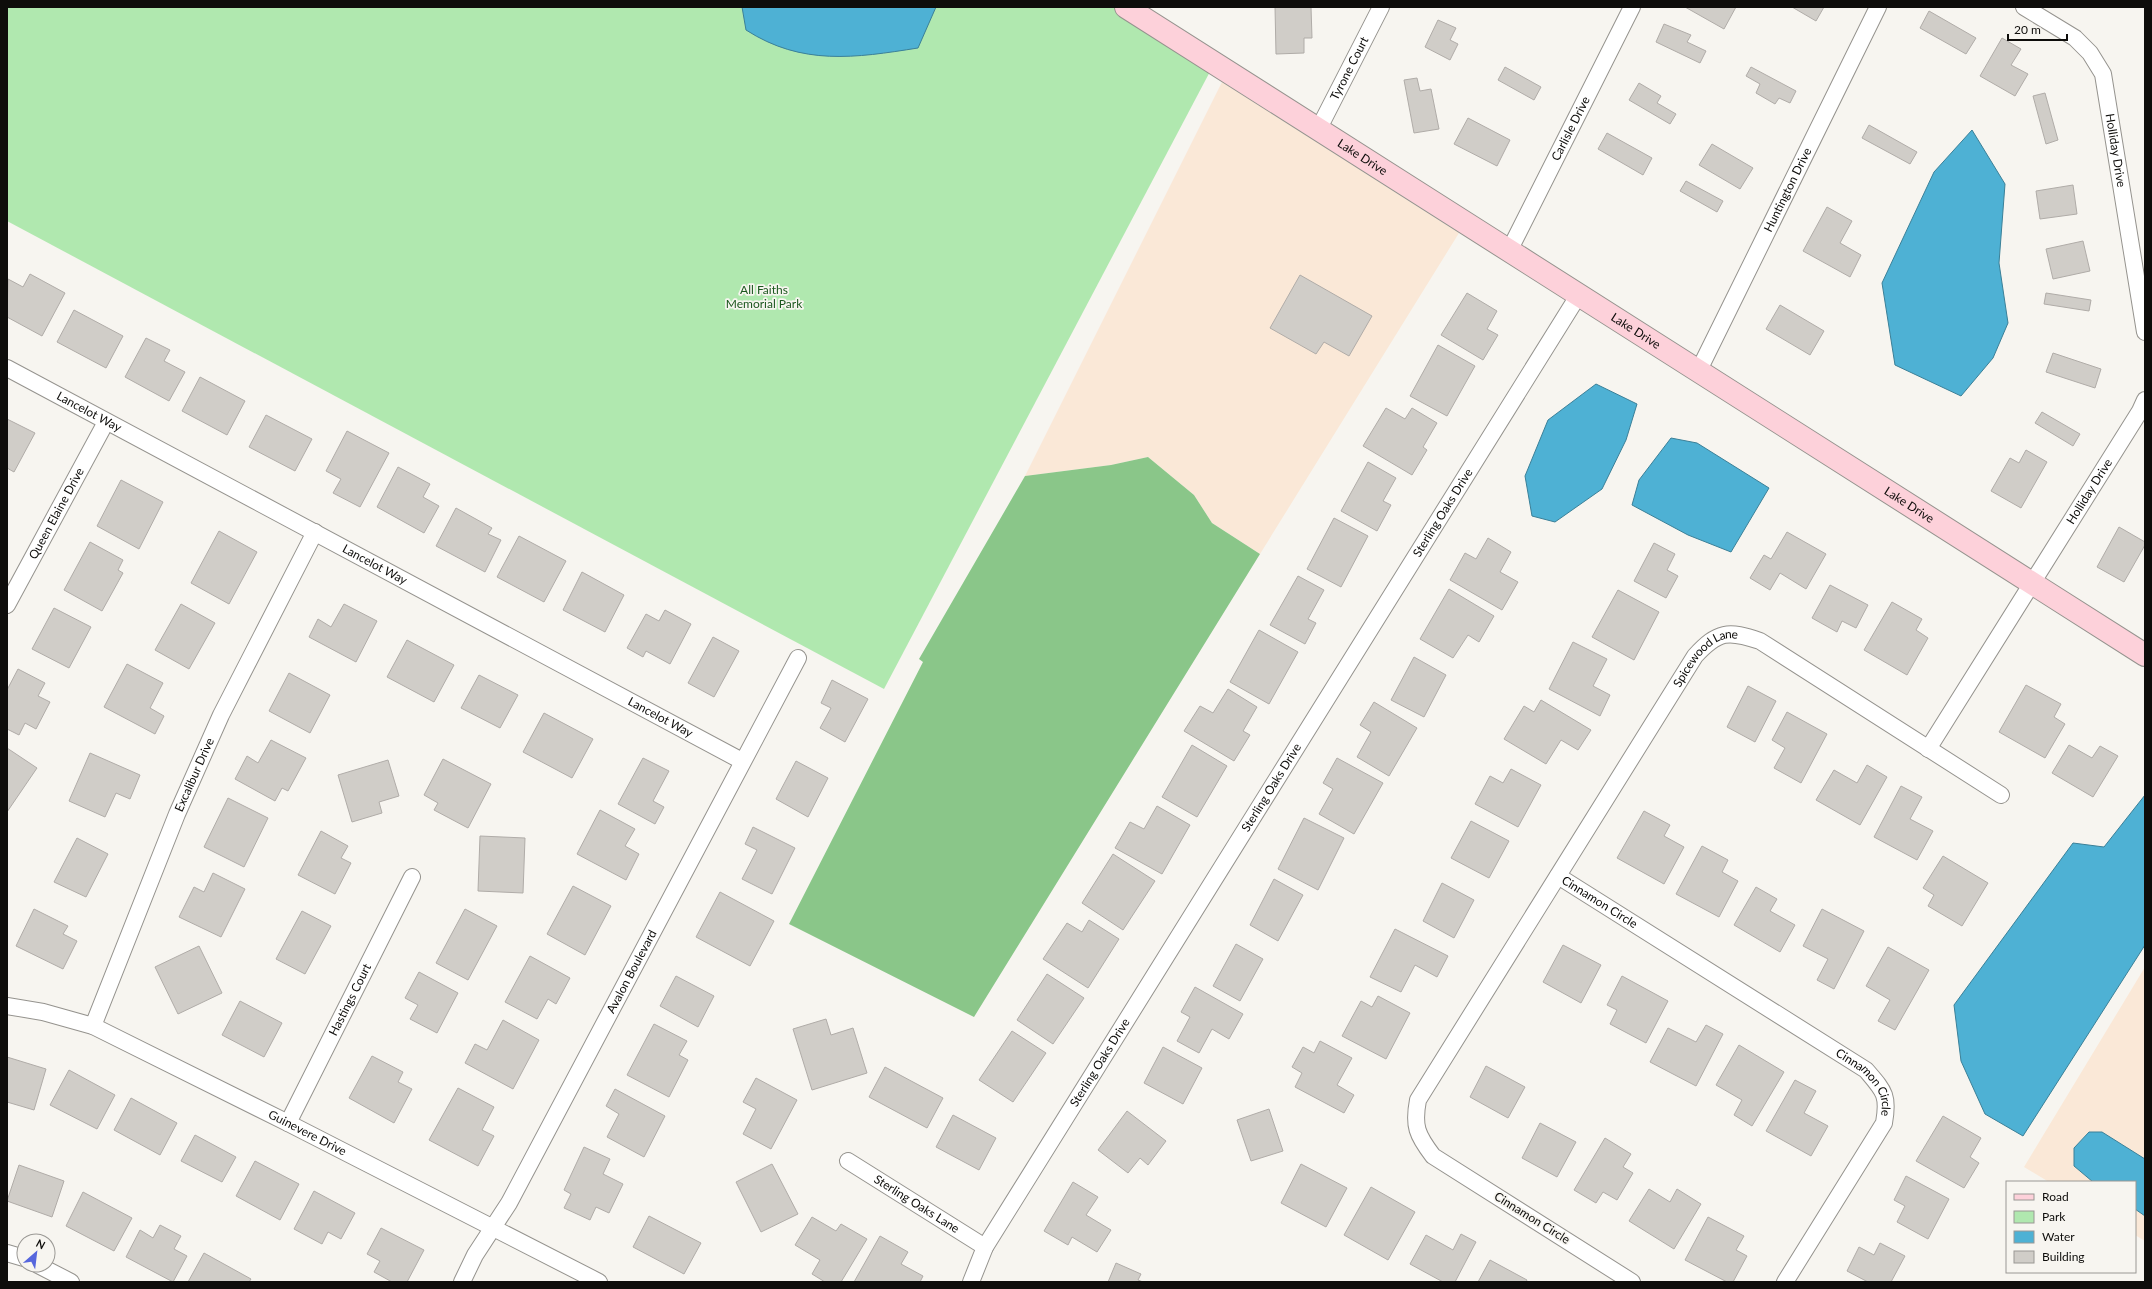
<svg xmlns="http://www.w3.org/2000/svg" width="2152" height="1289" font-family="Lato,sans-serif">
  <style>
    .commercial { fill: #fae8d7 }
    .green { fill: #b0e8af }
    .forest { fill: #8ac689 }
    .water { fill: #4eb1d4; stroke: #3b8098 }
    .building { fill: #d0cdc8; stroke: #b0aca8 }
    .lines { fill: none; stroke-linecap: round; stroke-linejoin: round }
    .street-casing { stroke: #95938e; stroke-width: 18 }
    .secondary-casing { stroke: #95938e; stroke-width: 24 }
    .street { stroke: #fff; stroke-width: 16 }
    .secondary { stroke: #fdd1da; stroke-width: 22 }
    .labels { text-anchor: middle; stroke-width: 3.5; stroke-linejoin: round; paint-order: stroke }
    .street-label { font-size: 12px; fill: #0e0d0b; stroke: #f7f5f0 }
    .park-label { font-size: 12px; fill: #1c581f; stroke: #f7f5f0 }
  </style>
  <rect width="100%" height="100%" fill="#f7f5f0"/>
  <!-- commercial -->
  <path class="commercial" d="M1222 82 1459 233 1260 554 1212 523 1194 495 1148 457 1111 465 1025 476Z
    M2145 967V1159L2102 1132H2089L2074 1148V1166L2093 1182H2049L2024 1167Z
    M2135 1209 2145 1216V1241L2135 1235Z"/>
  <!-- green -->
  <path class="green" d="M7 7H1125L1214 64 884 689 7 221Z"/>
  <!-- forest -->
  <path class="forest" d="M1148 457 1194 495 1212 523 1260 554 974 1017 789 924 923 662 919 659 1025 476 1111 465Z"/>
  <!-- water -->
  <path class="water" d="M742 7H936L918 48C855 58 802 66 746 30Z
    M1972 130 2005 184 1999 263 2008 323 1993 358 1961 396 1895 365 1882 283 1934 172Z
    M1596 384 1637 404 1626 440 1602 489 1555 522 1532 516 1525 476 1548 420Z
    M1671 438 1697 443 1769 488 1731 552 1688 535 1632 505 1639 480Z
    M2145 795V945L2023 1136 1985 1114 1961 1061 1954 1005 2073 843 2104 847Z
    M2089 1132H2102L2145 1159V1216L2135 1209V1182H2093L2074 1166V1148Z"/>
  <!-- building -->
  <path class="building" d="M1275 7H1311L1312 38H1304V53L1276 54Z
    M1685 7H1736L1724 29Z
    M1792 7H1824L1816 21Z
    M1929 11 1976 38 1966 54 1920 28Z
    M1438 20 1456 28 1450 40 1458 44 1450 60 1425 47Z
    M1664 24 1691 35 1687 42 1706 51 1700 63 1656 42Z
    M2002 38 2021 49 2011 65 2028 74 2015 96 1980 76Z
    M1505 67 1541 87 1534 100 1498 80Z
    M1751 67 1796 91 1790 103 1779 98 1775 104 1756 93 1760 84 1746 76Z
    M1417 78 1420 91 1431 89 1439 129 1414 133 1404 80Z
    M1639 83 1661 96 1657 103 1676 114 1670 124 1629 100Z
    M2045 93 2058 140 2046 144 2033 96Z
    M1468 118 1510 140 1497 166 1454 144Z
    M1869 125 1917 152 1910 164 1862 138Z
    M1607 133 1652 158 1643 175 1598 149Z
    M1712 144 1753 168 1740 189 1699 165Z
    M1686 181 1723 201 1717 212 1680 191Z
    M2073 185 2077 214 2040 219 2036 191Z
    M1827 207 1852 221 1840 243 1861 255 1850 277 1803 251Z
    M2083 241 2090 271 2053 279 2046 249Z
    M30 274 65 293 42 336 7 317 8 279 23 287Z
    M1300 275 1372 316 1349 356 1324 342 1316 354 1270 328Z
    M1467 293 1497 311 1487 329 1498 335 1483 360 1441 335Z
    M2046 293 2091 300 2089 311 2044 304Z
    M1780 305 1824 331 1810 355 1766 329Z
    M74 310 123 336 106 368 57 342Z
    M146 338 170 350 164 361 185 372 169 401 125 377Z
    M1438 345 1475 366 1447 416 1410 396Z
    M2053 353 2101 369 2095 388 2046 372Z
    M200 377 245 401 227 435 182 411Z
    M1386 408 1405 419 1412 408 1437 423 1423 447 1427 450 1412 475 1363 446Z
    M2042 412 2080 434 2073 446 2035 423Z
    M266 415 312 439 295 471 249 447Z
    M7 419 35 433 14 472 7 468Z
    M347 431 389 453 360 507 333 493 341 479 326 471Z
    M2026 450 2047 462 2021 508 1991 491 2010 458 2019 463Z
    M1368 462 1396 478 1383 501 1391 505 1377 531 1341 511Z
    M398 467 430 484 423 497 439 506 424 533 377 507Z
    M121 480 163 502 139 549 97 526Z
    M456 508 492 528 488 534 501 540 485 572 436 546Z
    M1334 518 1368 536 1341 587 1307 569Z
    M2119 527 2145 542V545L2124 582 2097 567Z
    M219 531 257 552 229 604 191 583Z
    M1787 532 1826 554 1806 589 1780 573 1770 590 1750 578 1764 555 1771 559Z
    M519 536 566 561 544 602 497 577Z
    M1488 538 1511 552 1500 572 1518 582 1502 610 1450 580 1465 553 1476 559Z
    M90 542 123 560 118 570 123 573 102 611 64 590Z
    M1654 543 1675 554 1667 570 1678 576 1666 598 1634 581Z
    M582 572 624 595 605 632 563 610Z
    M1298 576 1324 590 1308 619 1316 623 1305 644 1270 625Z
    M1830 585 1868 605 1856 628 1842 621 1837 632 1812 618Z
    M1449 589 1494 616 1479 642 1468 635 1453 658 1420 639Z
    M1618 590 1659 612 1634 660 1592 637Z
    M1892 602 1922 619 1916 630 1928 638 1907 675 1864 650Z
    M181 604 215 623 189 669 155 650Z
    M344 604 377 621 356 662 309 637 318 619 331 627Z
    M54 608 91 627 69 668 32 649Z
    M665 610 691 624 670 664 646 651 643 657 627 648 646 614 659 621Z
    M1259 630 1298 652 1269 704 1230 682Z
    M713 637 739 651 714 697 688 683Z
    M407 640 454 665 434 702 387 677Z
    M1573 642 1607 659 1593 686 1610 695 1600 716 1549 689Z
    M1414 657 1446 675 1424 717 1391 700Z
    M127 664 163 683 150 708 164 716 155 734 104 707Z
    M18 669 45 683 38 696 50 702 36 729 25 723 19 735 7 729V690Z
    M289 673 330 695 310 733 269 711Z
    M479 675 518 695 500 728 461 708Z
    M832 680 868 699 845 742 820 728 831 708 821 703Z
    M2026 685 2061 704 2054 717 2065 724 2045 758 1999 732Z
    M1748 686 1776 701 1755 742 1727 727Z
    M1228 689 1257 707 1243 731 1250 735 1234 761 1184 731 1200 706 1213 713Z
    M1541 700 1591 730 1578 750 1561 740 1546 764 1504 739 1524 706 1534 712Z
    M1374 702 1417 728 1389 776 1357 757 1371 732 1360 725Z
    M1787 712 1827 734 1801 783 1774 768 1785 748 1772 740Z
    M544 713 593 739 572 778 523 752Z
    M271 740 306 758 288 791 282 788 275 801 235 779 247 756 258 763Z
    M1192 745 1227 766 1197 817 1162 797Z
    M2069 745 2092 758 2100 746 2118 756 2093 797 2052 773Z
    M7 748 37 768 7 812Z
    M90 753 140 775 130 799 116 793 105 817 69 801Z
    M643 758 669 771 653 801 664 807 655 824 618 804Z
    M1337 758 1383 783 1354 834 1319 814 1333 789 1323 783Z
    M443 759 491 784 468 828 434 810 438 803 424 795Z
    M388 760 399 796 379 802 382 813 352 822 338 775Z
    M796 761 828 778 808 817 776 799Z
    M1867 765 1887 777 1860 825 1816 800 1834 770 1857 783Z
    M1511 769 1541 785 1518 827 1475 804 1490 776 1503 783Z
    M1901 786 1922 797 1910 819 1933 831 1917 860 1874 837Z
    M228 798 268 818 244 867 204 847Z
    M1157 806 1190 825 1162 874 1115 848 1130 822 1144 829Z
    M600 810 635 829 625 846 639 854 626 880 577 854Z
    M1644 811 1670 825 1664 836 1684 847 1664 884 1617 858Z
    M1304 818 1344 838 1318 890 1278 869Z
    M1471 821 1509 841 1489 878 1451 858Z
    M753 827 795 848 772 894 742 879 757 850 745 844Z
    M321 831 348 846 341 858 351 863 335 894 298 875Z
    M480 836 525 838 523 893 478 891Z
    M77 838 108 854 86 897 54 882Z
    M1702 846 1728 860 1722 872 1738 881 1719 917 1676 894Z
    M1113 854 1155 881 1123 930 1082 903Z
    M1943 856 1988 883 1962 926 1928 906 1934 895 1923 888Z
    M213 873 245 889 221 937 179 917 194 887 204 892Z
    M1274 879 1303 895 1278 941 1250 925Z
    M1442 883 1474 900 1454 938 1423 921Z
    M573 886 611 906 585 955 547 934Z
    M1756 887 1777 899 1770 911 1795 925 1780 952 1734 925Z
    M720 892 774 921 750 966 696 937Z
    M34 909 68 926 63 934 77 941 63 969 16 946Z
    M465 909 497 926 468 980 436 963Z
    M1822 909 1864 931 1834 989 1817 980 1828 959 1803 946Z
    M302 911 331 926 305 974 276 959Z
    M1089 920 1119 939 1088 988 1043 959 1067 923 1082 932Z
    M1395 929 1448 956 1437 977 1415 965 1401 992 1370 977Z
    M1236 944 1263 959 1240 1001 1213 986Z
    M1563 945 1601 965 1581 1003 1543 982Z
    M199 946 222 993 178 1014 155 967Z
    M1888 947 1929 970 1895 1030 1878 1021 1890 1000 1866 986Z
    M530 956 570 978 556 1004 548 999 537 1019 505 1002Z
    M419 972 458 993 437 1033 410 1019 418 1005 405 998Z
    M1047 974 1084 998 1053 1044 1017 1020Z
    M676 976 714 996 698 1027 660 1006Z
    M1622 976 1668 1001 1646 1043 1610 1024 1617 1010 1607 1005Z
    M1195 987 1243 1014 1229 1039 1212 1029 1199 1053 1177 1041 1190 1017 1181 1012Z
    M1378 996 1410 1013 1386 1059 1342 1036 1361 1001 1372 1007Z
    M240 1001 282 1023 264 1057 222 1035Z
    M826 1019 831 1035 853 1028 867 1073 812 1090 793 1029Z
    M503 1020 539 1040 513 1089 465 1063 475 1044 487 1050Z
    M654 1024 687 1041 679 1055 688 1060 669 1097 627 1075Z
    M1706 1025 1723 1034 1696 1086 1650 1062 1668 1028 1696 1042Z
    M1012 1031 1046 1053 1013 1102 979 1080Z
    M1320 1041 1352 1058 1337 1085 1354 1095 1344 1113 1295 1087 1302 1073 1292 1067 1303 1047 1314 1053Z
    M1739 1045 1784 1072 1752 1126 1734 1115 1742 1100 1716 1085Z
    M1163 1047 1202 1068 1183 1104 1144 1083Z
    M372 1056 403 1072 398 1082 412 1089 394 1123 349 1098Z
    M7 1057 46 1069 34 1110 7 1102Z
    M1486 1066 1525 1087 1508 1118 1470 1097Z
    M885 1067 943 1098 927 1128 869 1097Z
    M69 1070 115 1095 97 1129 50 1105Z
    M756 1078 797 1100 771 1149 743 1134 756 1109 743 1102Z
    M1795 1080 1816 1091 1804 1113 1828 1126 1811 1156 1766 1131Z
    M458 1088 494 1107 482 1130 494 1136 478 1166 429 1140Z
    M615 1089 665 1116 644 1157 607 1137 619 1114 606 1106Z
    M131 1098 177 1123 160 1155 114 1130Z
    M1269 1109 1283 1151 1251 1161 1237 1120Z
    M1127 1111 1166 1141 1148 1165 1140 1158 1128 1173 1098 1150Z
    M953 1115 996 1138 979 1170 936 1147Z
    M1943 1116 1981 1138 1970 1157 1979 1163 1964 1188 1916 1161Z
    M1540 1123 1576 1142 1557 1177 1522 1158Z
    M195 1135 236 1157 222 1182 181 1161Z
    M1605 1138 1631 1154 1623 1167 1633 1173 1617 1200 1603 1192 1596 1203 1574 1190Z
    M584 1147 610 1159 603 1174 623 1184 609 1213 596 1207 590 1220 564 1208 571 1194 564 1190Z
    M255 1161 299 1184 280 1220 236 1196Z
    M772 1164 798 1214 761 1232 736 1182Z
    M1301 1164 1347 1188 1326 1227 1281 1203Z
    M19 1165 64 1181 52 1217 7 1201Z
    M1906 1176 1949 1199 1928 1239 1897 1222 1905 1206 1894 1200Z
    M1073 1182 1098 1197 1086 1215 1111 1230 1097 1252 1072 1237 1068 1245 1044 1231Z
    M1371 1187 1415 1212 1388 1260 1344 1235Z
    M1649 1189 1670 1202 1677 1189 1701 1204 1674 1249 1629 1221Z
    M314 1191 355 1213 341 1239 328 1232 322 1244 294 1229Z
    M83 1192 132 1218 114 1251 66 1226Z
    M649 1216 701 1243 684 1274 633 1247Z
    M812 1217 836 1231 841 1224 867 1239 841 1282H825L812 1274 820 1260 795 1245Z
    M1708 1217 1744 1236 1736 1250 1747 1256 1733 1282H1727L1685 1260Z
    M160 1225 181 1236 174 1249 187 1256 173 1282 126 1257 140 1230 153 1238Z
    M381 1228 424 1250 407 1282H392L374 1272 380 1261 367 1254Z
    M1461 1234 1476 1242 1455 1282H1443L1410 1264 1426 1235 1453 1250Z
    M880 1236 908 1252 901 1264 923 1276 920 1282H854Z
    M1880 1243 1905 1256 1891 1282H1868L1847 1271 1859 1247 1874 1255Z
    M204 1253 251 1279 249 1282H188Z
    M1490 1260 1527 1280 1526 1282H1478Z
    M1116 1263 1141 1274 1138 1280 1143 1282H1108Z"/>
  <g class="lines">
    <defs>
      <g id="street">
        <path id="s1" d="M2024 7 2075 38 2090 53 2103 74 2145 332"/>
        <path id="s2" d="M1318 130 1381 7"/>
        <path id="s3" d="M1509 251 1632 7"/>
        <path id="s4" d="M7 368 742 761"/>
        <path id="s5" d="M1698 372 1878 7"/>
        <path id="s6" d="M7 605 106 422"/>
        <path id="s7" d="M1928 749 2140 411 2145 400"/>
        <path id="s8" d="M1558 876 1866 1070C1884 1091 1889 1095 1884 1123L1785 1282"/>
        <path id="s9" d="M7 1006 43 1012 93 1026 288 1123 599 1282"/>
        <path id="s10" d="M93 1026 177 814 221 715 315 532"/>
        <path id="s11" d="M288 1123 412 877"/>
        <path id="s12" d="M848 1161 985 1247"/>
        <path d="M7 1253 24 1258"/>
        <path d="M38 1265 71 1282"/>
        <path id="s13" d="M462 1282 475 1255 509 1203 798 658"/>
        <path id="s14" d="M971 1282 985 1247 1578 296"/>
        <path id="s15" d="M1632 1282 1433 1156C1417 1135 1413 1126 1418 1100L1695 656C1718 631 1728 630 1760 641L2001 795"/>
      </g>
      <g id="secondary">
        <path id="s16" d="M1126 7 2145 655"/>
      </g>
    </defs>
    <!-- street casing -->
    <use href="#street" class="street-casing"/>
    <!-- secondary casing -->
    <use href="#secondary" class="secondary-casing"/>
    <!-- street -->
    <use href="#street" class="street"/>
    <!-- secondary -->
    <use href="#secondary" class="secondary"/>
  </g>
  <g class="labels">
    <!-- street labels -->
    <g class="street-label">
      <text dy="4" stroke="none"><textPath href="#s2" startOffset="69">Tyrone Court</textPath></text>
      <text dy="4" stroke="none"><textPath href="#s3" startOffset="137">Carlisle Drive</textPath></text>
      <text dy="4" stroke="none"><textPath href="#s1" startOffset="183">Holliday Drive</textPath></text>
      <text dy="4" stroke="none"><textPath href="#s16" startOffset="280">Lake Drive</textPath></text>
      <text dy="4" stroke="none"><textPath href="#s5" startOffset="203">Huntington Drive</textPath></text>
      <text dy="4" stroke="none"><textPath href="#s16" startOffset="604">Lake Drive</textPath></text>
      <text dy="4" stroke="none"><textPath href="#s4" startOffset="93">Lancelot Way</textPath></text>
      <text dy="4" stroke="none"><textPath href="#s7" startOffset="304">Holliday Drive</textPath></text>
      <text dy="4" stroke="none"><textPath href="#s16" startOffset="928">Lake Drive</textPath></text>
      <text dy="4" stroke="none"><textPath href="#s14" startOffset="903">Sterling Oaks Drive</textPath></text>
      <text dy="4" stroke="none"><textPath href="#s6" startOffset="104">Queen Elaine Drive</textPath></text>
      <text dy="4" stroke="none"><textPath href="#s4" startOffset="417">Lancelot Way</textPath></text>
      <text dy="4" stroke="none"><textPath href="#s15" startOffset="827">Spicewood Lane</textPath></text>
      <text dy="4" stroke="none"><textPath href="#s4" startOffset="741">Lancelot Way</textPath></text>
      <text dy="4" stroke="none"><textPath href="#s10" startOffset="271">Excalibur Drive</textPath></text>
      <text dy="4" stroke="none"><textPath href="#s14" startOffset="579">Sterling Oaks Drive</textPath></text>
      <text dy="4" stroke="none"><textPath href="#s8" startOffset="49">Cinnamon Circle</textPath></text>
      <text dy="4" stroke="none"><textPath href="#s13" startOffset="354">Avalon Boulevard</textPath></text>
      <text dy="4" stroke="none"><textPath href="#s11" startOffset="138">Hastings Court</textPath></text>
      <text dy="4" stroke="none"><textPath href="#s14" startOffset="255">Sterling Oaks Drive</textPath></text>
      <text dy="4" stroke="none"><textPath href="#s8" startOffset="373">Cinnamon Circle</textPath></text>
      <text dy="4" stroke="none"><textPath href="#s9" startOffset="328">Guinevere Drive</textPath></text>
      <text dy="4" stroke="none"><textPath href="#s12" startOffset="81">Sterling Oaks Lane</textPath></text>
      <text transform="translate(1532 1218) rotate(32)" y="4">Cinnamon Circle</text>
    </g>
    <!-- park labels -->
    <g class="park-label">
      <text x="764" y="294">All Faiths<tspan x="764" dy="14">Memorial Park</tspan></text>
    </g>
  </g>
  <!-- border -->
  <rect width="2152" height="1289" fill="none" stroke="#0e0d0b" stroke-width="16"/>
  <!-- legend -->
  <rect x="2006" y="1181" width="130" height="92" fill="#f7f5f0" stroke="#9a9894"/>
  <rect x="2014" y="1194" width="20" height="6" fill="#fdd1da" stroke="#9a9894"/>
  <text x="2042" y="1201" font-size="12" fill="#0e0d0b">Road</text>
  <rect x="2014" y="1211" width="20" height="12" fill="#b0e8af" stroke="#9a9894"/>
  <text x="2042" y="1221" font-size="12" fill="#0e0d0b">Park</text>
  <rect x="2014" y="1231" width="20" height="12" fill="#4eb1d4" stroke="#9a9894"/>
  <text x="2042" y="1241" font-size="12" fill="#0e0d0b">Water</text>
  <rect x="2014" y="1251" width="20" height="12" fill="#d0cdc8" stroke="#9a9894"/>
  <text x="2042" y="1261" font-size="12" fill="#0e0d0b">Building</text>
  <!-- north arrow -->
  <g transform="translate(36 1253) rotate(28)"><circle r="19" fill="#f7f5f0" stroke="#9a9894"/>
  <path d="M0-3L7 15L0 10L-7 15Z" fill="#5666dd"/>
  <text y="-6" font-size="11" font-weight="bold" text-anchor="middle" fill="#0e0d0b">N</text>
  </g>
  <!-- scale -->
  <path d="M2008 34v6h59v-6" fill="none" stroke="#0e0d0b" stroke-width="2"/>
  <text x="2014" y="34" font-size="12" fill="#0e0d0b" stroke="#f7f5f0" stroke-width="3" paint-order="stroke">20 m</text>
</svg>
